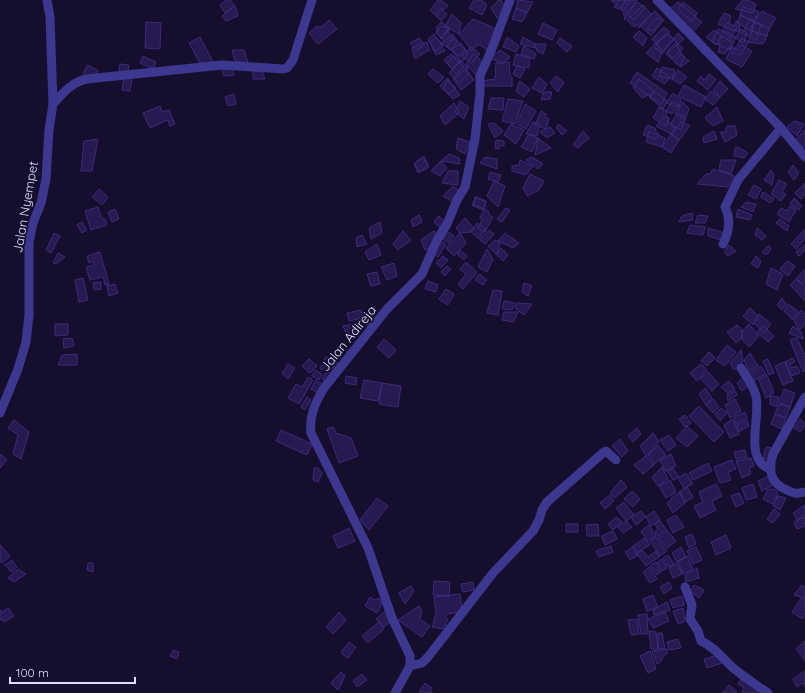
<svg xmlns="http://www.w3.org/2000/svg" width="805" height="693" font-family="Quicksand,sans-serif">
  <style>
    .building { fill: #261a50; stroke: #3c2a7d }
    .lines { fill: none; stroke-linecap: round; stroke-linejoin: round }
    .minor { stroke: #3c378f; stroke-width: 9 }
    .labels { text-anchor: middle; stroke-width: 3.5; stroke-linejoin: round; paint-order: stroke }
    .street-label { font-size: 13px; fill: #e0dbff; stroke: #150f2d }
  </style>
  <rect width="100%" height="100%" fill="#150f2d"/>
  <!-- building -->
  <path class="building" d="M226 0H230L235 6 225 13 220 5Z
    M438 0H441L448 6 443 10 442 8 435 15 430 10Z
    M474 0H482L487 5 482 15 469 8Z
    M499 0H501L505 9 497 18 491 8Z
    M518 0 533 2 527 13 516 8Z
    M611 0H626L620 8Z
    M619 0H630L624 11 614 7Z
    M627 0H637L625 20 622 6Z
    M743 0H747L756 4 753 13 735 9Z
    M637 2 645 8 634 20 625 14Z
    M678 2 702 22 692 33 670 9Z
    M683 2 697 13 692 22 678 9Z
    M643 5 651 14 639 28 637 25 634 27 627 20Z
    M235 6 238 16 226 21 222 16Z
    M743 7 759 12 754 21 740 15Z
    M516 8 527 13 522 22 512 19Z
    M442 10 447 14 441 21 436 16Z
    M655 11 664 20 651 36 640 25Z
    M762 11 776 18 769 29 754 21Z
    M724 13 731 16 729 23 734 26 736 21 740 24 739 32 718 24Z
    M452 14 461 23 459 34 445 26Z
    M740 15 754 21 752 31 737 23Z
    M658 18 661 21 652 31 647 28Z
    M473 19 490 26 498 31 489 51 478 44 472 51 459 34Z
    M329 20 337 29 318 44 309 33 317 26 319 27H321Z
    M750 20 761 25 756 40 742 33Z
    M146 22 161 23 160 49 145 48Z
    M441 22 449 28 442 38 436 33 439 30 436 28Z
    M757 22 769 29 767 36 752 31 751 26Z
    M543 23 557 30 552 40 538 34Z
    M727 23 737 27 731 38 722 31Z
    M442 26 450 29 441 39 436 31Z
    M664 27 670 32 656 44 652 39Z
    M718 29 736 37 730 50 712 42Z
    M741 29 747 33 744 43 735 38Z
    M447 30 453 38 446 43 442 38Z
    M714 30 722 36 716 45 706 37Z
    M639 31 647 38 643 46 633 37Z
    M752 31 767 36 763 44 748 42Z
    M668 33 674 40 662 54 653 45Z
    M668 33 673 39 663 51 656 44Z
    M678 33 684 39 677 45 674 38Z
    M434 34 445 51 436 55 428 39Z
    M453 34 457 41 451 50 441 43Z
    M722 36 733 43 725 54 718 52 720 46 718 42Z
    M200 37 213 62 200 63 189 43Z
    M436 37 443 45 435 51 430 43Z
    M507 37 519 46 516 52 503 47Z
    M523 37 535 44 536 48 520 44Z
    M419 38 425 45 416 50 410 43Z
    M455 38 465 50 459 56 447 46Z
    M560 38 572 46 567 52 557 43Z
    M742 38 749 42 740 55 732 53Z
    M427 42 429 50 415 59 412 48Z
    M676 42 683 48 672 59 667 52Z
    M461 43 468 54 462 62 451 50Z
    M535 44H546L543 54 537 51Z
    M676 45 684 57 680 66 666 54Z
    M741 45 752 51 742 67 726 59 732 47 737 50Z
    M524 46 536 54 534 59 521 54Z
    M471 47 480 54 471 63 462 56Z
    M652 47 662 52 658 62 646 53Z
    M232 50H244L248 63 235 61Z
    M500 50 510 57 502 64 491 58Z
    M474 53 482 62 476 75 466 64Z
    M451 54 460 61 452 69 444 60Z
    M516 54 530 58 529 68 513 65Z
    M681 54 689 61 681 67 674 62Z
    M143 56 156 62 153 69 140 63Z
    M453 57 464 67 456 74 447 63Z
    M461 61 469 68 465 69 469 74 459 83 449 73Z
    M509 62 510 75 512 77V86H483L482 81 495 79 496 63Z
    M120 64 129 65 128 72 119 71Z
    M87 65 98 70 96 75 82 77Z
    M517 66 525 69 520 78 513 74Z
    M221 67H231L234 75 224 76Z
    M662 67 675 70 672 79 659 76Z
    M657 68 670 77 665 84 652 76Z
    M433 69 444 77 438 83 428 74Z
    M466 69 474 80 461 90 453 79Z
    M253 70H262L265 79H253Z
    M678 70 687 77 680 84 672 79Z
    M637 72 667 93 662 104 630 83Z
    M709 74 716 79 708 90 697 81 701 76 704 80Z
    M556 76 564 82 558 92 550 83Z
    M124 77 132 78 130 91 122 90Z
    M539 77 547 84 542 93 532 88Z
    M447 78 456 88 449 94 440 86Z
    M639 79 655 92 642 98 633 88Z
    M448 80 460 95 453 99 443 89Z
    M520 81 530 89 524 97 516 91Z
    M720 81 728 89 720 97 713 90Z
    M684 85 706 97 701 107 678 96Z
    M711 91 720 97 713 105 705 99Z
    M544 92H552L550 99 541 100Z
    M655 92 667 101 663 109 649 97Z
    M673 93 681 100 679 107 666 103Z
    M234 94 236 104 228 106 225 97Z
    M491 98H504L503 110 488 109Z
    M508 99 523 101 515 124 502 121Z
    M460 101 469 107 464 119 455 112Z
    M672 102 679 105 672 114 666 111Z
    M683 102 689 109 685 119 675 114Z
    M454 103 459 113 445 125 440 116Z
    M525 104 536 111 526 129 517 124Z
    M160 106 162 112 169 110 175 124 170 126 168 120 150 128 143 113Z
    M659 107 667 111 666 116 669 118 666 126 653 118Z
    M717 107 723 121 713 126 705 118Z
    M541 111 546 114 545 117 549 119 546 129 535 125Z
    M678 113 686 117 681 130 670 124Z
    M664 117 669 119 668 122 675 128 671 134 656 126Z
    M794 121 804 124 797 136 787 127Z
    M533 122 540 124 537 136 526 134Z
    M681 122 690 126 679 140 671 134Z
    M494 123 503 131 495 138 488 124Z
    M511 124 524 130 516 144 504 135Z
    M559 124 567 131 562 135 556 127Z
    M647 125 655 128 656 132 659 134 657 139 643 135Z
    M727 126H735L737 135 725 142 720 132H725Z
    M550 127 555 133 547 138 540 132Z
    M805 129V144L803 148 796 140Z
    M583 131 589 138 578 148 573 145Z
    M649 131 665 138 662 147 646 142Z
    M714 131 717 139 704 143 703 137Z
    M529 134 538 138 532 152 521 147Z
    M671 134 679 140 671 153 662 147Z
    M458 138 470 142 465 154 456 149Z
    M538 138 551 148 535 155Z
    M98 139 92 171H81L84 141Z
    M496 140 504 141V146H499V149L495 148Z
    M738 147 748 153 744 158 734 156 735 148Z
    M449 154 459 158 460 164 441 161Z
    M424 156 429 167 418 173 414 164Z
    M422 157 428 165 420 172 414 164Z
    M485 157 497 159V169L480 163Z
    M532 157 543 164 538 169 526 160Z
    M520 160 533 166 526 175 512 171V166L519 165Z
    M721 160H736L731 174 719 170Z
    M441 161 447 168 440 176 431 171Z
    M793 165 799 173 794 180 788 172Z
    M713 169 734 176 728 187 697 184 706 174H710Z
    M771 170 774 175 772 185 764 180Z
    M448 171H458V185L442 183Z
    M490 172 501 175 498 182 488 179Z
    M530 174 544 181 539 190 527 196 523 187Z
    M779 180 787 184 782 192 786 194 781 201 771 194Z
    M494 181 505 186 498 207 487 196Z
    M805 183V195L801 199 795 193Z
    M754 185 761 189 756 199 748 195Z
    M453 186 459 190 453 202 443 196Z
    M99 189 108 197 102 205 92 197Z
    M763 192 774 199 770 203 761 197Z
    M475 197 486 201 484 209 473 205Z
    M476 197 486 202 483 210 472 205Z
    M794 198 802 206 799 210 790 204Z
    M746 202 756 204 753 212 741 207Z
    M790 206 796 210 789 222 777 214 781 208 787 211Z
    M98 207 101 217 105 219 107 225 91 230 85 211Z
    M506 208 510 210 502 222 497 219Z
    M115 209 119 219 112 222 108 212Z
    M485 209 489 212V215L493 217 485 232 478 228 482 220 480 217Z
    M738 209 752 215 750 220 736 217Z
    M692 213 693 220 679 222 682 216Z
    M419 215 422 222 413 227 411 220Z
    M698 215 708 216 705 223H695Z
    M439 216 446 223 441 229 434 222Z
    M465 218 474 228 471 232 460 233 456 228Z
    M780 219 789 226 787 231 776 223Z
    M82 222 87 230 82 233 77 225Z
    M380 222 382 233 371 239 369 228Z
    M477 223 486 229 479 239 471 232Z
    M690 225 705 227 703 235 687 233Z
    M708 228 728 234 724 241 708 236Z
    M757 228 766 236 762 240 755 235Z
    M805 229V239L796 249 791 244Z
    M445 230 454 236 449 243 441 238Z
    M489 230 494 234 485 244 480 240Z
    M403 231 411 240 398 250 393 244Z
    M434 231 435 234 432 247 425 250 421 240Z
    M54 233 60 236 51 253 46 250Z
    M460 233 466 243 454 256 446 248Z
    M505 233 519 243 513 248 498 241Z
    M362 235 367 244 357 247 356 238Z
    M495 240 500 242 497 255 488 246Z
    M441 241 446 244 438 257 433 254Z
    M377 244 381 255 369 260 365 252Z
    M805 244V250L799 256 796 252Z
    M729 245 736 251 728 256 724 252Z
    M769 245 771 250 766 255 762 252Z
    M501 248 508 255 503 261 497 255Z
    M487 249 493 259 487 272 478 267Z
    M460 250 467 256 464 260 457 254Z
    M100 252 109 284 105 285 103 277 90 280 86 267 94 265 93 261 89 263 87 256Z
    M58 253 65 257 56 264 53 263Z
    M443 256 448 260 441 268 436 263Z
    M756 256 761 261 758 268 751 264Z
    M787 261 795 266 788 276 780 269Z
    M466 262 477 272 463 289 458 284 466 274 460 269Z
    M394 263 397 276 387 280 381 267Z
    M447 266 451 269 445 276 441 272Z
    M771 268 783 274 777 290 766 284Z
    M805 269V283L803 284 796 279Z
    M377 272 380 284 371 286 367 274Z
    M479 274 487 280 483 285 475 280Z
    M83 278 88 300 79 302 75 280Z
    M796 279 805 287V301L790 285Z
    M428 281 438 285 436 292 425 289Z
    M101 282V289L94 290 93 283Z
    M524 283 532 286 528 296 522 292Z
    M115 284 118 293 109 296 107 286Z
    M446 289 454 294 448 305 439 299Z
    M493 290 502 291 498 315 487 313Z
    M782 298 786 304 782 310 777 305Z
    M504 301 515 303 512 310 502 309Z
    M517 303 532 304 524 315 515 308Z
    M788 304 798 311 793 320 784 311Z
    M750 308 758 316 753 325 743 316Z
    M361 310 363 318 349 321 347 313Z
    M801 310 805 314V325L799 330 794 321Z
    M504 312H518L513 322 502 320Z
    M365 313 372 316 368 325 362 322Z
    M759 314 771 324 764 333 754 323Z
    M55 324H68V335L55 336Z
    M353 324 355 332 346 334 343 326Z
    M749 324 759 336 749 347 742 339V331Z
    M737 325 742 330V338L736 343 727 332Z
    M763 326 774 336 768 342 757 332Z
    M793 326 801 332 803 339 789 333Z
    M72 338 74 346 64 348 63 339Z
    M797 338 804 354 805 353V371L803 372 790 340Z
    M384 339 396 350 389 358 377 347Z
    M727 345 736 352 725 366 716 360Z
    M741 350 743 362 734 370 730 363Z
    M709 352 715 358 707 366 701 361Z
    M750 353 758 366 749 371 744 360Z
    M77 354V365H58L62 355Z
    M326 357 339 364 328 383 322 379 326 371 320 368Z
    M793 358 795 362 790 364 791 368 797 366 800 373 791 376 785 362Z
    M309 359 317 366 310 373 302 366Z
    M768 359 774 373 769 375 763 361Z
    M785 362 793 381 783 385 775 366Z
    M288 364 295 368 288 379 282 374Z
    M701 364 707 370 697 381 690 373Z
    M761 366 766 374 753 382 748 374Z
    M315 370 322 374 319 380 312 376Z
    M708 372 719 384 712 391 700 378Z
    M767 375 774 393 766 398 759 380Z
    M346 376 357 378 356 385 345 383Z
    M308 377 313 380 299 404 288 398 296 384 302 387Z
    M743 377 749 386 742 391 737 383Z
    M316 380 323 385 318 393 311 389Z
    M364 380 382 383 378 401 360 398Z
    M729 381 735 389 728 393 721 387Z
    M382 383 401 386 398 407 379 404Z
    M705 388 712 398 706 405 699 394Z
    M784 389 795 393 790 407 779 403Z
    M735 391 737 395 728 401 727 395Z
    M770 396 779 397 776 407 770 404Z
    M307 397 311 400 305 410 301 407Z
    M713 399 719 407 713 413 706 405Z
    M735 399 741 411 730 418 725 405Z
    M779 404 790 407 786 418 775 414Z
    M699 406 724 432 714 442 689 416Z
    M721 408 727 413 720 421 715 414Z
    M745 412 747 418 736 424 734 417Z
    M775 414 786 418 782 429 771 424Z
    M685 415 691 423 685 427 679 419Z
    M733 419 739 434 730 438 724 425Z
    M800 419 805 423V425L800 432 794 428Z
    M14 420 29 432 21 459 13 454 18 435 8 428Z
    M747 420 749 426 738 432 737 425Z
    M687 426 698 436 687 447 676 438Z
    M333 427 336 433 351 438 358 456 339 463 327 429Z
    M637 428 641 434 633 442 628 436Z
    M281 430 312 444 307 455 276 441Z
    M653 433 659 442 646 456 640 446Z
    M669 435 676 445 668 451 660 440Z
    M620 439 628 451 622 457 612 446Z
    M658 445 666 455 655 464 648 455Z
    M766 447 773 448 770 460 763 458Z
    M745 450 747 457 736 459 734 452Z
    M0 454 7 460 0 468Z
    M671 454 676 466 665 471 660 460Z
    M646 456 654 465 643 474 634 465Z
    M751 458 754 466 749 468 751 474 742 478 736 461Z
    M732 460 736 469 728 472 731 480 720 483 714 467Z
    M708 463 712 471 693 480 689 473Z
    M662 467 668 479 658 486 652 477Z
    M314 468H318L322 473 318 482 313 480Z
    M673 468 679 477 673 480 667 471Z
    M686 473 693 484 684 488 678 478Z
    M769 476 773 485 762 491 758 481Z
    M621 480 627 487 615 498 610 493Z
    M670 480 676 492 666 498 659 486Z
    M716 484 722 496 712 501 716 510 700 518 694 506 703 502 699 492Z
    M753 484 757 497 746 500 742 488Z
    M687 487 693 497 685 502 679 492Z
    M768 489 776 490 778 494 773 504 763 499Z
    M632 491 640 499 633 507 624 499Z
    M680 492 685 503 673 513 667 503 672 500 671 498Z
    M739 493 744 503 736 507 731 496Z
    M610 495 614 501 605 509 600 503Z
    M778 496 786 498 780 510 773 506Z
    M377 498 388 506 369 530 360 520Z
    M624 502 634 515 626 521 616 508Z
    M805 505V515L797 520 793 513Z
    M774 509 780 514 773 523 767 519Z
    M641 511 646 517 636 525 631 517Z
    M654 511 660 520 651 526 646 517Z
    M676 515 684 527 673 533 667 520Z
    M617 517 622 522 613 530 608 524Z
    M805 517V526L797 529 794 522Z
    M626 521 632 527 623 533 618 527Z
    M660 521 666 529 658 536 655 532 658 529 655 524Z
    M566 524H578V532H566Z
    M598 524 599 536H587L586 525Z
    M649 525 656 536 647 541 641 531Z
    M349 528 355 541 338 548 333 536Z
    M667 530 676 541 667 548 659 537Z
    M613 531 617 539 605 545 602 536Z
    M692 534 696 544 689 548 685 537Z
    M726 535 731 548 716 555 711 542Z
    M657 537 667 551 660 556 650 541Z
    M645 538 650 545 636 553 633 546Z
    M0 545 10 556 2 563 0 561Z
    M611 546 613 552 599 557 596 551Z
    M633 547 638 555 630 560 625 552Z
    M681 547 686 557 677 562 672 553Z
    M696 547 702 560 693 564 687 551Z
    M642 550 648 557 656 551 659 557 646 566 637 554Z
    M668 555 674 564 669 567 663 558Z
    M687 556 693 569 683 574 678 561Z
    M662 559 667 568 663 571 657 563Z
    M12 560 17 567 11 572 5 565Z
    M656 562 661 572 657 575 650 566Z
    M88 563H93V572L87 570Z
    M677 563 682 574 673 578 669 568Z
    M649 567 657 579 650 583 643 572Z
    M697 568 699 578 686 582 685 575Z
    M18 569 26 574 14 582 8 578Z
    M434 581 450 582 449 596 433 595Z
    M473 582 474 590 463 592 461 584Z
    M669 582 672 588 664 594 660 587Z
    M694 585 704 590 699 598 690 591Z
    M802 585 805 587V596L804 598 794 595Z
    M411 586 414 591 405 604 399 593Z
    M460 594 462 612 447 614 445 616 448 620 443 629 432 627 436 614 434 597Z
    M653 595 658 607 647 611 643 599Z
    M682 596 684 605 673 608 670 600Z
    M370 597 375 600 379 598 382 604 377 613 365 606Z
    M802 597 805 599V613L802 619 792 612Z
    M667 602 670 610 654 615 653 610Z
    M419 606 422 611 420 619 430 626 422 637 398 620Z
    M8 608 14 616 4 622 2 619 0 620V610L2 612Z
    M683 608 685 621 678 624 673 611Z
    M386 610 391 621 384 627 376 619Z
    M339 612 346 620 333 634 326 627Z
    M665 612 669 621 653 628 648 619Z
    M647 614 648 634H641L638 615Z
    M637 619 639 634 631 635 628 620Z
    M379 622 384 629 368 643 362 636Z
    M649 631 656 632 658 649H651Z
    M658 633H662L665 649H658Z
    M678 639 681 648 669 650 667 642Z
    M805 641V661L796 649Z
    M349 642 356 647 348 658 341 653Z
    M667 649V654L663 656 662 660 657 664 652 651Z
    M173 650 179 652 177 659 170 656Z
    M650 651 656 669 648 673 640 656Z
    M718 655 722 663 707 668 704 659Z
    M805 671V687L802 683 797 687 793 679Z
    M341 672 345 676 338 690 331 683Z
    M362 674 367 680 357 687 353 681Z
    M743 676 759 689 756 693H742L744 688 738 684Z
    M425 683 432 688 430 691 433 693 419 692Z
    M729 685 737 692 736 693H722Z"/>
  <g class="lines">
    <!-- minor -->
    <path class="minor" d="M657 0 781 128 805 157
      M53 104C63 93 72 82 87 79L222 65 283 69 287 68 293 60 312 0
      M723 244C729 232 731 219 725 207L738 180 781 128
      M741 368C747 377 753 385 756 396 760 414 749 445 759 460 761 465 766 467 771 470
      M805 397 773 454C768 470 770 483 787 490 795 494 796 494 805 492
      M0 413 18 369 26 342 29 315V242L33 223 41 203 46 179 49 130 53 104 50 17 47 0
      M685 587 692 605 690 619 698 631 701 641C715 647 722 658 732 667 744 677 756 685 768 693
      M410 666 422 663 428 657 493 573 533 531 539 520 542 510 547 502 604 452 606 451 616 460
      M395 693 410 666V656L392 618 368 548 311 433C309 416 315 403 324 388L387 309 422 274 437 240 447 224 457 200 465 187 475 139 480 93V76L493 46 510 0"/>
  </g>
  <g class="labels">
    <!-- street labels -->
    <g class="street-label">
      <text transform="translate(25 207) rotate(-80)" y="5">Jalan Nyempet</text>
      <text transform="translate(348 338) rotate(-51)" y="5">Jalan Adireja</text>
    </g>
  </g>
  <!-- scale -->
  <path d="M10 677v6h125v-6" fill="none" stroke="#e0dbff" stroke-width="2"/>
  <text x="16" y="677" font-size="12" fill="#e0dbff" stroke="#150f2d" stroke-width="3" paint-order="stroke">100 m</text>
</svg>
